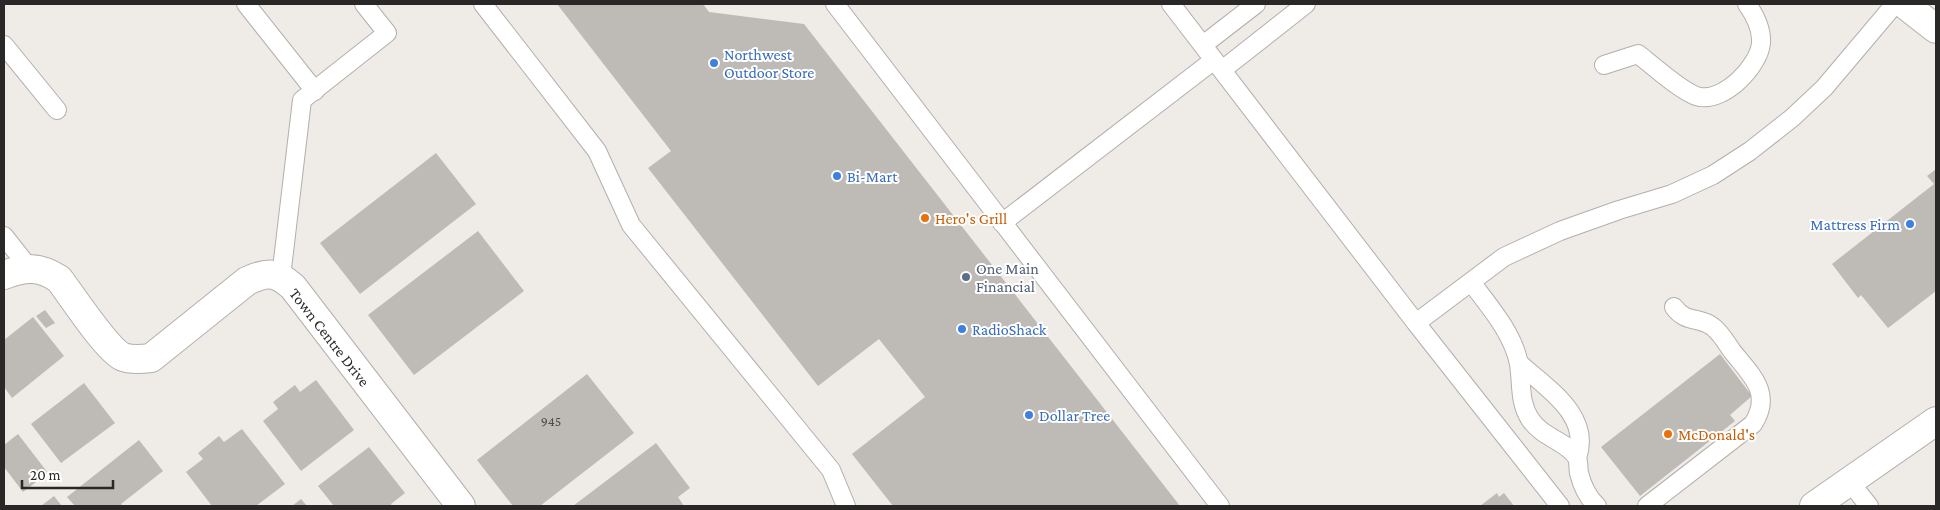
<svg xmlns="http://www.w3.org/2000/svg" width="1940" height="510" font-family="'Crimson Pro',serif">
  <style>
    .building { fill: #bebab6 }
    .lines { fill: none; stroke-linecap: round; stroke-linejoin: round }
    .lane-casing { stroke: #b3afac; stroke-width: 20 }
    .street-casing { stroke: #b3afac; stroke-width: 30 }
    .secondary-casing { stroke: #b3afac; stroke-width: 30 }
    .lane { stroke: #fff; stroke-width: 18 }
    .street { stroke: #fff; stroke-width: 28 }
    .secondary { stroke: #fff; stroke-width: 28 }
    .shop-dot { fill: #3f7fe0; stroke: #fff; stroke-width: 2 }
    .food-dot { fill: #e8710a; stroke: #fff; stroke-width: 2 }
    .service-dot { fill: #5c6f8a; stroke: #fff; stroke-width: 2 }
    .labels { text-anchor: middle; stroke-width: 4; stroke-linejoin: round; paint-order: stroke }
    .number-label { font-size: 14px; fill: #4e4c4a }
    .shop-label { font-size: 16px; fill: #366cbe; stroke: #fff; text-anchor: start }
    .food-label { font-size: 16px; fill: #c56008; stroke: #fff; text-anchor: start }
    .service-label { font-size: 16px; fill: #4e5e75; stroke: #fff; text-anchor: start }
    .street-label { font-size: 16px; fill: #292826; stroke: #fff }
  </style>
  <rect width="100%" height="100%" fill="#efebe7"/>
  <!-- building -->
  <path class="building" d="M557 4H703L709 12 804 24 1180 506H893L852 454 925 397 879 339 818 386 648 168 671 151Z
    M436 153 476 204 360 294 320 243Z
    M1936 169V291L1888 328 1861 295 1858 298 1832 264 1934 184 1927 176Z
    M478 231 524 291 414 375 368 315Z
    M45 310 55 323 46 328 36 316Z
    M33 317 64 356 12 398 4 387V340Z
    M1720 354 1752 396 1730 415 1735 421 1640 496 1601 447Z
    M587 374 634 433 540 506H513L477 460Z
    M316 380 354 430 301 471 263 421 278 409 273 402 295 385 300 392Z
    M84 383 115 423 61 463 31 424Z
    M242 429 285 484 256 506H212L186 472 203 459 198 453 219 436 224 442Z
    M18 434 48 473 23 492 4 467V445Z
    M139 440 163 471 121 504 123 506H75L67 497Z
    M656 443 690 488 678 497 684 506H573Z
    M369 447 405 493 391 504 392 506H334L318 486Z
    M1497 493 1499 497 1504 493 1514 506H1480Z
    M54 496 62 506H41Z
    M301 499 307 506H292Z"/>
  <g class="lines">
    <defs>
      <path id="lane" d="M246 4 315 91
        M483 4 597 151 631 225 831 470 846 506
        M835 4 1220 506
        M1171 4 1416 323
        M4 45 57 110
        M1203 45 1256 4
        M1604 65 1638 54C1651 64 1685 95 1700 97 1725 101 1759 66 1761 43 1762 29 1754 14 1747 4
        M1222 70 1306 4
        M1002 223 1214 60
        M4 236 30 269
        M281 277 302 100 387 33 364 4
        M1471 282C1489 306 1513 333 1519 364 1522 383 1519 402 1530 419 1542 438 1569 442 1577 458 1579 462 1578 469 1579 473 1582 485 1588 498 1597 506
        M1519 363C1546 388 1592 415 1577 458
        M1849 481 1869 506
        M1560 506 1416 323 1504 257 1560 231 1619 210 1672 194 1713 175 1750 151 1792 118 1824 88 1895 4
        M1647 506 1753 424C1773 393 1751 375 1732 351 1727 344 1721 333 1713 327 1700 316 1686 324 1674 307"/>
      <path id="street" d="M4 275C26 267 39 266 59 279 72 296 107 350 123 357 131 360 143 359 151 358L247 281C268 271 276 272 293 287L461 506"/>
      <path id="secondary" d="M1904 4 1936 29
        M1814 506 1936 421"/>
    </defs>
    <!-- lane casing -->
    <use href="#lane" class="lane-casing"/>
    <!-- street casing -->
    <use href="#street" class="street-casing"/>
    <!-- secondary casing -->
    <use href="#secondary" class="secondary-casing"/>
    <!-- lane -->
    <use href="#lane" class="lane"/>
    <!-- street -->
    <use href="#street" class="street"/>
    <!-- secondary -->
    <use href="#secondary" class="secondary"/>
  </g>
  <!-- markers -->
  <g class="shop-dot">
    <circle cx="714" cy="63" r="5"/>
    <circle cx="837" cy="176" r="5"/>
    <circle cx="1910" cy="224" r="5"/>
    <circle cx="962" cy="329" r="5"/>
    <circle cx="1029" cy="415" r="5"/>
  </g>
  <g class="food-dot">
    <circle cx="925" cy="218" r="5"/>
    <circle cx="1668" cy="434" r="5"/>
  </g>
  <circle class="service-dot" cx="966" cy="277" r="5"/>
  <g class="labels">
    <!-- number labels -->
    <g class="number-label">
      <text x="551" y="426">945</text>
    </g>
    <!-- shop labels -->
    <g class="shop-label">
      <text x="724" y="60">Northwest<tspan x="724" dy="18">Outdoor Store</tspan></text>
      <text x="847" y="182">Bi-Mart</text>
      <text x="1900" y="230" text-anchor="end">Mattress Firm</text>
      <text x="972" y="335">RadioShack</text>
      <text x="1039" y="421">Dollar Tree</text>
    </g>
    <!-- food labels -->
    <g class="food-label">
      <text x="935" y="224">Hero's Grill</text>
      <text x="1678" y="440">McDonald's</text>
    </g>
    <!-- service labels -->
    <g class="service-label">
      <text x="976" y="274">One Main<tspan x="976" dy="18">Financial</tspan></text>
    </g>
    <!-- street labels -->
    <g class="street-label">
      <text transform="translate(330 337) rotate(52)" y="6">Town Centre Drive</text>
    </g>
  </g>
  <!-- border -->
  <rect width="1940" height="510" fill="none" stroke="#292826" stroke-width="10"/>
  <!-- scale -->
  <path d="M22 480v8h91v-8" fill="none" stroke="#292826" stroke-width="2.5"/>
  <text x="30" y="480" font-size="15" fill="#292826" stroke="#ffffff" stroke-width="4" paint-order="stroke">20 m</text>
</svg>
